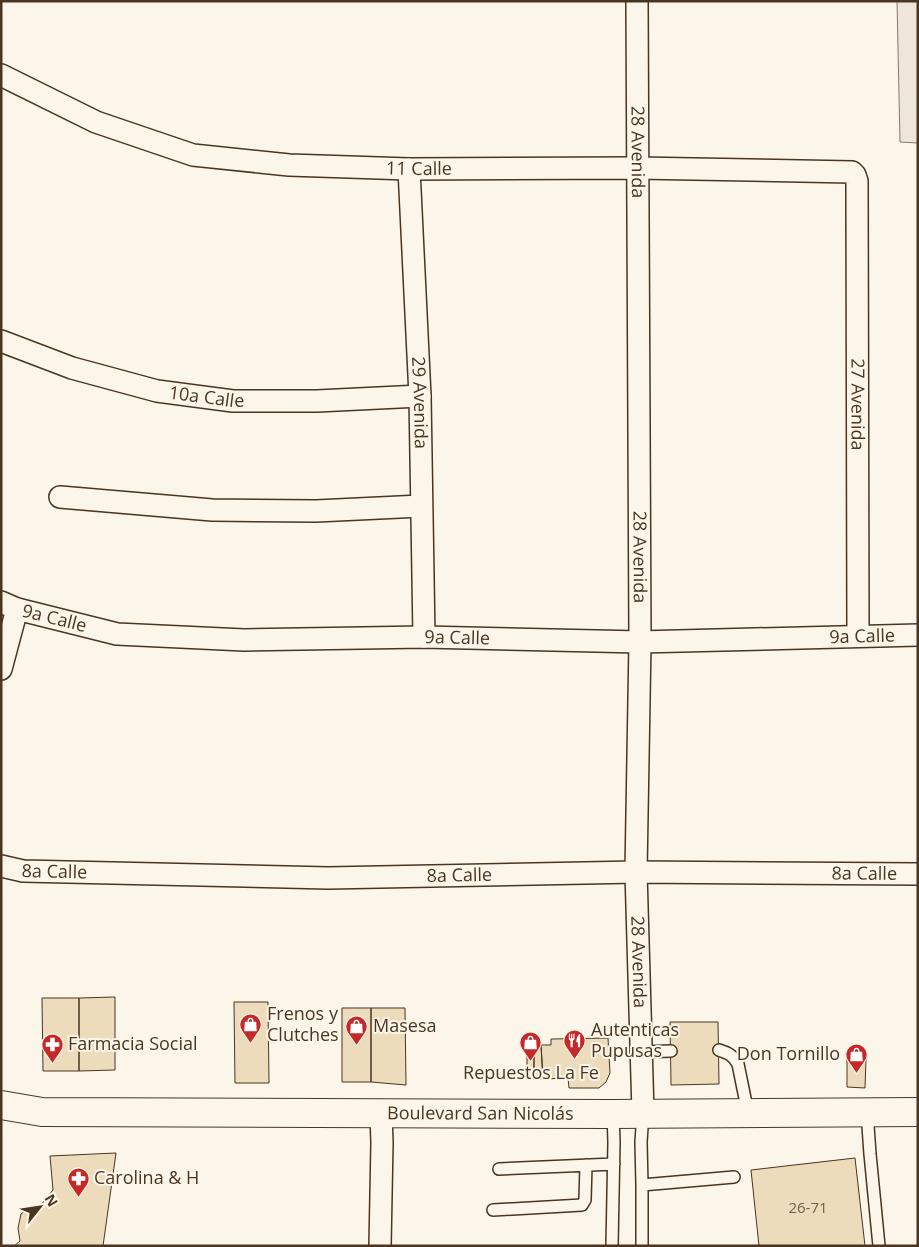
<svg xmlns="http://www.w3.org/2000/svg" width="919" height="1247" font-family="'Open Sans',sans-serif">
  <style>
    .green { fill: #ede6d9; stroke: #887966 }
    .building { fill: #ecdcbc; stroke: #4a3520 }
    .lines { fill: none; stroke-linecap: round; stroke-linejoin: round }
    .service-casing { stroke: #4a3520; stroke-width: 14 }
    .minor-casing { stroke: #4a3520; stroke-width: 24 }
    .secondary-casing { stroke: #4a3520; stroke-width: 30 }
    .service { stroke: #fbf6e9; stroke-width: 11 }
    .minor { stroke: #fbf6e9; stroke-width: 21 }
    .secondary { stroke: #fbf6e9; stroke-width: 28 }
    .labels { text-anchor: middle; stroke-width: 4; stroke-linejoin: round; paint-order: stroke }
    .number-label { font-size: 15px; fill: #725f47 }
    .street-label { font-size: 18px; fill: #4a3520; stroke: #fbf6e9 }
    .poi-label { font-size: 18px; fill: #4a3520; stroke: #fbf6e9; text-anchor: start }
  </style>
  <rect width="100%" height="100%" fill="#fbf6e9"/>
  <!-- green -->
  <path class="green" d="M897 1H918V143L900 142Z"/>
  <!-- building -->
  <path class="building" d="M115 997V1070L79 1071V998Z
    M42 998H79V1071H43Z
    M234 1002H268L269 1083H235Z
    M342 1008H371V1082H342Z
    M371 1008H405L406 1085 371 1082Z
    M670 1022H718L719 1084 671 1085Z
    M608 1038 610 1073 606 1082 599 1088H569L568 1078 543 1079 541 1045H551V1039Z
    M527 1045H534V1079H527Z
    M534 1045H541L543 1079H534Z
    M847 1058 866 1059 865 1088 847 1087Z
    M116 1153 103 1246H14L20 1241 18 1228 21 1214 31 1206 41 1205 53 1190 50 1156Z
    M855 1158 865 1246H759L751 1170Z"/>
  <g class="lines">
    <defs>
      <path id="service" d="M719 1050C728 1053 733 1055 738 1064L748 1113
        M641 1052 671 1051
        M867 1112 870 1154 879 1246
        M643 1113 641 1142 642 1185 734 1177
        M499 1169 614 1164
        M642 1185V1246
        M493 1210 582 1205 585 1200 586 1165
        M612 1246 614 1142 613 1114"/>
      <g id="minor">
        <path id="s1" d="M637 1 640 642 636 872 643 1113"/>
        <path id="s2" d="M1 75 96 122 193 155 289 165 409 169 637 168 852 172 855 175 857 181 858 636"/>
        <path id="s3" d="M409 169 420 396 424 637"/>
        <path id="s4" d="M1 341 72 368 157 391 233 401H317L420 396"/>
        <path d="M60 497 212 510 316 511 421 506"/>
        <path id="s5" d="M1 602 17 609 117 634 244 640 424 637 640 642 918 635"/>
        <path d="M1 669 17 609"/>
        <path id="s6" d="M1 866 23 871 328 878 636 872 918 874"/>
        <path d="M380 1246 382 1143 381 1113"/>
      </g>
      <g id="secondary">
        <path id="s7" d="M1 1105 42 1112 613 1114 918 1112"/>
      </g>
    </defs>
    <!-- service casing -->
    <use href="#service" class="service-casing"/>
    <!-- minor casing -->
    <use href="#minor" class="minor-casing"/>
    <!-- secondary casing -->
    <use href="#secondary" class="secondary-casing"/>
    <!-- service -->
    <use href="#service" class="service"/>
    <!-- minor -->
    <use href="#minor" class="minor"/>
    <!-- secondary -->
    <use href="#secondary" class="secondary"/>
  </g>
  <!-- icons -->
  <defs>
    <symbol id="shop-pin" viewBox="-11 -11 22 30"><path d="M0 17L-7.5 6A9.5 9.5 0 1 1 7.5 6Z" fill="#c62828" stroke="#fbf6e9"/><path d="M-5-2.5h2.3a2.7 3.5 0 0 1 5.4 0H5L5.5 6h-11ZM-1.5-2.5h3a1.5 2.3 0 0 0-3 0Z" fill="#fff"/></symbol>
    <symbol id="restaurant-pin" viewBox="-11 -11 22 30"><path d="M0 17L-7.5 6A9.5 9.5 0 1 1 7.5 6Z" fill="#c62828" stroke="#fbf6e9"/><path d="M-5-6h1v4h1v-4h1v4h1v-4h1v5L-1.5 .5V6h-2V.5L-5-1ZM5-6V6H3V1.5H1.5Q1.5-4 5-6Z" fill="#fff"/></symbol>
    <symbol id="pharmacy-pin" viewBox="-11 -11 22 30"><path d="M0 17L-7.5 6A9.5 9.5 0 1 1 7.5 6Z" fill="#c62828" stroke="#fbf6e9"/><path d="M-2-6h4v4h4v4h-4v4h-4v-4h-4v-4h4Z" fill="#fff"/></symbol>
  </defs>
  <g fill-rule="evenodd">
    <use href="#shop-pin" x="238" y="1012" width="25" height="34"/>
    <use href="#shop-pin" x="344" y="1014" width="25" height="34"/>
    <use href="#restaurant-pin" x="562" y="1028" width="25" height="34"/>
    <use href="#shop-pin" x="518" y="1030" width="25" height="34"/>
    <use href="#pharmacy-pin" x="40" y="1032" width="25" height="34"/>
    <use href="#shop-pin" x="844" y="1042" width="25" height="34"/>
    <use href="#pharmacy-pin" x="66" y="1166" width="25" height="34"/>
  </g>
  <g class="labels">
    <!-- number labels -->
    <g class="number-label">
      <text x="808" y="1213">26-71</text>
    </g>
    <!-- street labels -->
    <g class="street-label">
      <text dy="6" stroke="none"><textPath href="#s1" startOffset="151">28 Avenida</textPath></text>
      <text dy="6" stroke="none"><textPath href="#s2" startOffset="435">11 Calle</textPath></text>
      <text dy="6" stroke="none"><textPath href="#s4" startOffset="214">10a Calle</textPath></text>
      <text dy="6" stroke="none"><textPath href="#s3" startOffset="234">29 Avenida</textPath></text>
      <text dy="6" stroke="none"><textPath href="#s2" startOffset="1102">27 Avenida</textPath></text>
      <text dy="6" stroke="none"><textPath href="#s1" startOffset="556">28 Avenida</textPath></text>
      <text dy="6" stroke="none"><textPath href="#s5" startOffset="56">9a Calle</textPath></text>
      <text dy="6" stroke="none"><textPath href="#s5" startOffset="866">9a Calle</textPath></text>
      <text dy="6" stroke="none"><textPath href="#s5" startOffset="461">9a Calle</textPath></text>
      <text dy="6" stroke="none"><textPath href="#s6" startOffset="54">8a Calle</textPath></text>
      <text dy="6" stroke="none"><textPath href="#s6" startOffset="864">8a Calle</textPath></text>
      <text dy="6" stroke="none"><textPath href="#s6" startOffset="459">8a Calle</textPath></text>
      <text dy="6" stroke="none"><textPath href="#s1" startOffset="961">28 Avenida</textPath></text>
      <text dy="6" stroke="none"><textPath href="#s7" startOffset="480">Boulevard San Nicolás</textPath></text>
    </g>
    <!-- poi labels -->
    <g class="poi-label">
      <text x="267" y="1020">Frenos y<tspan x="267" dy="21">Clutches</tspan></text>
      <text x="373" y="1032">Masesa</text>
      <text x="591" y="1036">Autenticas<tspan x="591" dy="21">Pupusas</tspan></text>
      <text x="68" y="1050">Farmacia Social</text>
      <text x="840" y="1060" text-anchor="end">Don Tornillo</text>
      <text x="531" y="1079" text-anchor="middle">Repuestos La Fe</text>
      <text x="94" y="1184">Carolina &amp; H</text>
    </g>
  </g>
  <!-- border -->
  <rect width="919" height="1247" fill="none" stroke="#4a3520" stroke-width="5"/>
  <!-- north arrow -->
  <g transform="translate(40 1207) rotate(60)" stroke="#fbf6e9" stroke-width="4" paint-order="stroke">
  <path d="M0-4L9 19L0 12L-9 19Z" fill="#4a3520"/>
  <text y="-8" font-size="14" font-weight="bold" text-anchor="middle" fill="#4a3520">N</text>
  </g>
</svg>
